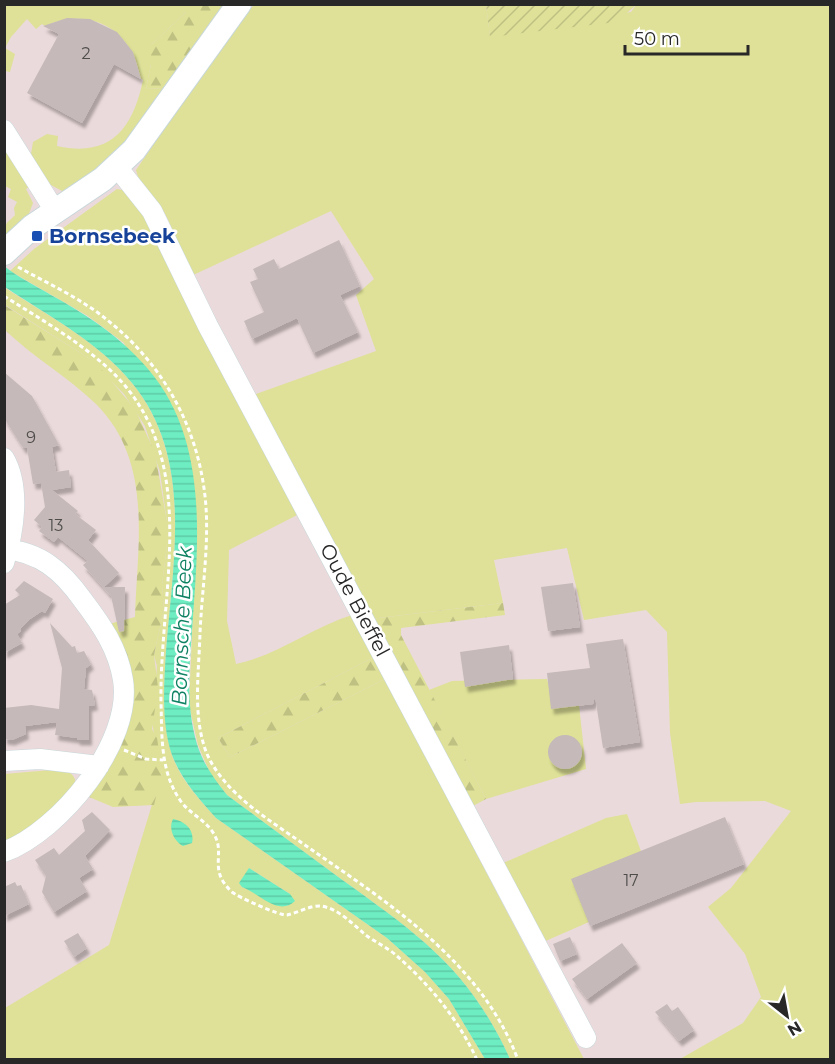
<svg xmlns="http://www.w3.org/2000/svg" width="835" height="1064" font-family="Montserrat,sans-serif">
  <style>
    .grass { fill: #dee197; fill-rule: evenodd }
    .forest { fill: url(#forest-firs) }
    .garden { fill: url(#garden-furrows) }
    .water { fill: url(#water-rules) }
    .building { fill: #c5b9b9; filter: url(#shadow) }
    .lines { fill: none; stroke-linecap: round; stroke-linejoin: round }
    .minor-casing { stroke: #c8d7da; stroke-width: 21 }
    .tertiary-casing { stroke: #c8d7da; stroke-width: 26 }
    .path { stroke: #fff; stroke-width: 3; stroke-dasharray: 4.5 3; stroke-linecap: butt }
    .minor { stroke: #fff; stroke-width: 20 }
    .tertiary { stroke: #fff; stroke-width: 24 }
    .transit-dot { fill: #1a4fb4; stroke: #fff; stroke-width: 2 }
    .labels { text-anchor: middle; stroke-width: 5; stroke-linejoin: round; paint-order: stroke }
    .number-label { font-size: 16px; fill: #4f4c4c }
    .transit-label { font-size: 20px; font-weight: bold; fill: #164399; stroke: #fff; text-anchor: start }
    .street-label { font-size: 20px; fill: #282828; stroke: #fff }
    .water-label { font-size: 21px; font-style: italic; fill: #0f8263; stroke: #fff }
  </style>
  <defs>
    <pattern id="forest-firs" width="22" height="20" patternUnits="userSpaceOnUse" patternTransform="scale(1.5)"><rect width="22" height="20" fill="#dee197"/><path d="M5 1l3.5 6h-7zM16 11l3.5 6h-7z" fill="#bec182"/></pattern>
    <pattern id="garden-furrows" width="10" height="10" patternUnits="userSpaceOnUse" patternTransform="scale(1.5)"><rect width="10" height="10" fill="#dee197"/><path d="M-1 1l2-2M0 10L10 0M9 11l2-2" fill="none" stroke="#bec182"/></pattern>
    <pattern id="water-rules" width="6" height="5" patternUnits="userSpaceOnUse" patternTransform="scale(1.5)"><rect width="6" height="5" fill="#6dedc1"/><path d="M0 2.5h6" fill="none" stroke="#5ecba6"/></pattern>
    <filter id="shadow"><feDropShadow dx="3" dy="5.5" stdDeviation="1.5" flood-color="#0004"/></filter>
  </defs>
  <rect width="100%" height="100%" fill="#ebdadb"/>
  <!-- grass -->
  <path class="grass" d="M180 4 185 13 151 45V64L146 89 164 88 129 147 64 192 49 184 31 154 33 142 47 134 58 136 57 146C111 158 133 128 143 80L140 78C133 29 89 6 45 26L42 24 36 29 27 19 11 37 5 48 15 54 10 72 5 71 4 5Z
    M254 5H486L490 36 631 12 636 5H830V1059H680L743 1023 761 997 745 954 708 907 731 888 791 811 765 801 696 802 680 804 670 733 667 632 646 610 584 620 567 548 494 560 503 603 370 619 253 395 376 351 356 295 374 279 331 211 191 276C180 255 174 229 163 210 154 195 140 187 136 170L235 26Z
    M4 145 30 186 26 189 33 203 28 216 5 236C5 220 7 224 15 215L14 208 17 202 8 197 11 189 5 186Z
    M117 189 127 191 145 212 299 514 229 550 227 621 236 664C276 656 311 628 352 615L374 657 218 738 230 757 385 679 584 1059H510C469 969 419 935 341 879 303 851 265 823 227 795L211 775 198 745 189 705 197 520 124 343 88 316 10 271 34 249Z
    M4 287C48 316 99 342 132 383 194 459 173 561 166 651 164 685 162 722 172 755 180 779 199 799 216 818L387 938 425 972 449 999 485 1059H5V1008L109 945 162 772 152 723 157 666 154 655 164 609 162 585 167 545V522L160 472 145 426 124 394 87 357 5 305ZM249 868 290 894 287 906C266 904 261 893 242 887Z
    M547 679 554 705H579L586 769 486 799 429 690 452 681Z
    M56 766C67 771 76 773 76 786L37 825 5 842 4 774 51 770Z
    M627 814 653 883 614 911 541 943 501 864 606 818Z"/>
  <!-- forest -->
  <path class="forest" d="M180 5H232L164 88 146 89 151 64V45L185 13Z
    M4 305 87 357 102 370 135 409 155 453 167 522V545L162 585 164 609 154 655 158 688 152 729 157 738 162 772 154 805 113 807 89 797 110 766 121 743 109 624 135 617C137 545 154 462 96 404 68 377 33 357 5 330Z
    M503 603 505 615 401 628V635L486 799 471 807 370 619Z
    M374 657 385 679 230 757 218 738Z"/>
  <!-- garden -->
  <path class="garden" d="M486 5V4L636 5 619 20 608 23 490 37Z"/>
  <!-- water -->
  <path class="water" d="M4 266C18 277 36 286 51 295 87 315 121 337 148 369 210 441 198 544 192 631 189 669 186 708 197 744 203 764 215 780 227 795 265 823 303 851 341 879 419 935 469 969 510 1059H485L449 999 425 972 387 938 216 818C199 799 181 779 172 755 161 723 164 684 166 651 173 561 194 458 132 383 99 342 48 316 5 287Z
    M173 819C185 821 195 830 192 843L183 846C174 841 168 829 173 819Z
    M249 868 290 894 295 901C278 917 259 893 242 887L239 883Z"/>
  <!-- building -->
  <path class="building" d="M67 18 90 19 117 32 133 52 141 79 114 64 82 123 27 93 59 34 43 26Z
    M339 240 360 286 340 295 358 332 313 353 297 318 252 339 244 321 264 312 250 282 258 279 253 269 274 259 279 269Z
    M4 372 32 396 59 445 52 447 56 472 69 470 71 487 52 490 78 511 75 514 96 530 88 540 119 573 104 587H125L124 631 119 632 111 596 83 565 88 561 58 537 54 542 39 531 42 527 34 520 45 507 41 483 33 484 27 448H23L4 418Z
    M24 581 53 599 45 613 42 611 30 619 20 629 21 631 17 634 22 643 4 653V605L20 595 15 590Z
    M573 583 580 627 548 631 541 587Z
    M50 623 72 647 75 646 77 653 84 651 91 664 86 668 84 689 92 690 95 705 89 706V740H77V738L55 735 57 722 25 726 26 734 12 740 4 739V708L31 705 59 709 62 668Z
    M623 639 640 742 603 748 595 696 593 704 551 709 547 673 590 668 586 644Z
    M509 645 513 679 465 687 460 652Z
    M548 752a17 17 0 1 1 34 0a17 17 0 1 1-34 0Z
    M92 812 110 830 85 856 93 869 79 878 87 891 54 912 42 892 46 876 35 860 54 848 59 855 85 831 82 820Z
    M725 817 744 864 590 926 571 879Z
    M15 882 17 886 21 885 29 904 4 916V887Z
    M78 933 87 948 74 957 64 941Z
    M570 937 577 954 560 961 553 944Z
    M622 943 637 963 587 999 572 979Z
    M667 1004 672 1011 678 1007 694 1030 679 1041 655 1012Z"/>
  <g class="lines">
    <defs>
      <path id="minor" d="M4 130 55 211
        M117 167 152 211 208 326 586 1038
        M4 458C21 487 14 532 4 563
        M4 549C40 552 62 571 82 599 101 624 118 648 123 680 133 742 60 831 4 852
        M4 761 40 759 99 766"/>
      <path id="tertiary" d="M4 253 32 227 103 179 134 150 239 4"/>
    </defs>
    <!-- minor casing -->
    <use href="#minor" class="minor-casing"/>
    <!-- tertiary casing -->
    <use href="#tertiary" class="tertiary-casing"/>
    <!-- path -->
    <path class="path" d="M18 267C47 283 80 298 106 319 162 363 197 425 205 496 210 540 202 588 200 633 199 672 192 717 207 754 225 794 268 819 302 843 385 901 481 960 518 1060
      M4 296C37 317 72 337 101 362 206 449 159 586 161 702 162 735 160 771 180 800 189 814 207 820 215 836 225 855 208 870 232 892 238 897 280 916 287 915 297 913 311 905 321 906 340 909 353 925 367 936 377 943 388 948 397 956 429 984 459 1020 477 1060
      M124 750 146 759 163 760"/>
    <!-- minor -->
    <use href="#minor" class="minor"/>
    <!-- tertiary -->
    <use href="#tertiary" class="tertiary"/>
  </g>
  <!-- markers -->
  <rect class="transit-dot" x="31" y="230" width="12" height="12" rx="3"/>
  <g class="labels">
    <!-- number labels -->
    <g class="number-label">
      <text x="86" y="59">2</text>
      <text x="31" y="443">9</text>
      <text x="56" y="531">13</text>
      <text x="631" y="886">17</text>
    </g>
    <!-- transit labels -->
    <g class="transit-label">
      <text x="49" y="243">Bornsebeek</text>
    </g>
    <!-- street labels -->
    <g class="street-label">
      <text transform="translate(355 600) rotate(62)" y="7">Oude Bieffel</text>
    </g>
    <!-- water labels -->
    <g class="water-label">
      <text transform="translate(182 626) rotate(-88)" y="7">Bornsche Beek</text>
    </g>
  </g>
  <!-- border -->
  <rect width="835" height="1064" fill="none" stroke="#282828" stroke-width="12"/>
  <!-- north arrow -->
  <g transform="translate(787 1016) rotate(149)" stroke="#ffffff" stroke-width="4.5" paint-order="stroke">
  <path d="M0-4.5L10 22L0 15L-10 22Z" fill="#282828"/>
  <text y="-9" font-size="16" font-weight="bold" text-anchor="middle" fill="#282828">N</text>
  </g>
  <!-- scale -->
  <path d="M625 45v9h123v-9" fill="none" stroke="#282828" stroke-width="3"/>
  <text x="634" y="45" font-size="18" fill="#282828" stroke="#ffffff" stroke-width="4.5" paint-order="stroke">50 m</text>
</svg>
